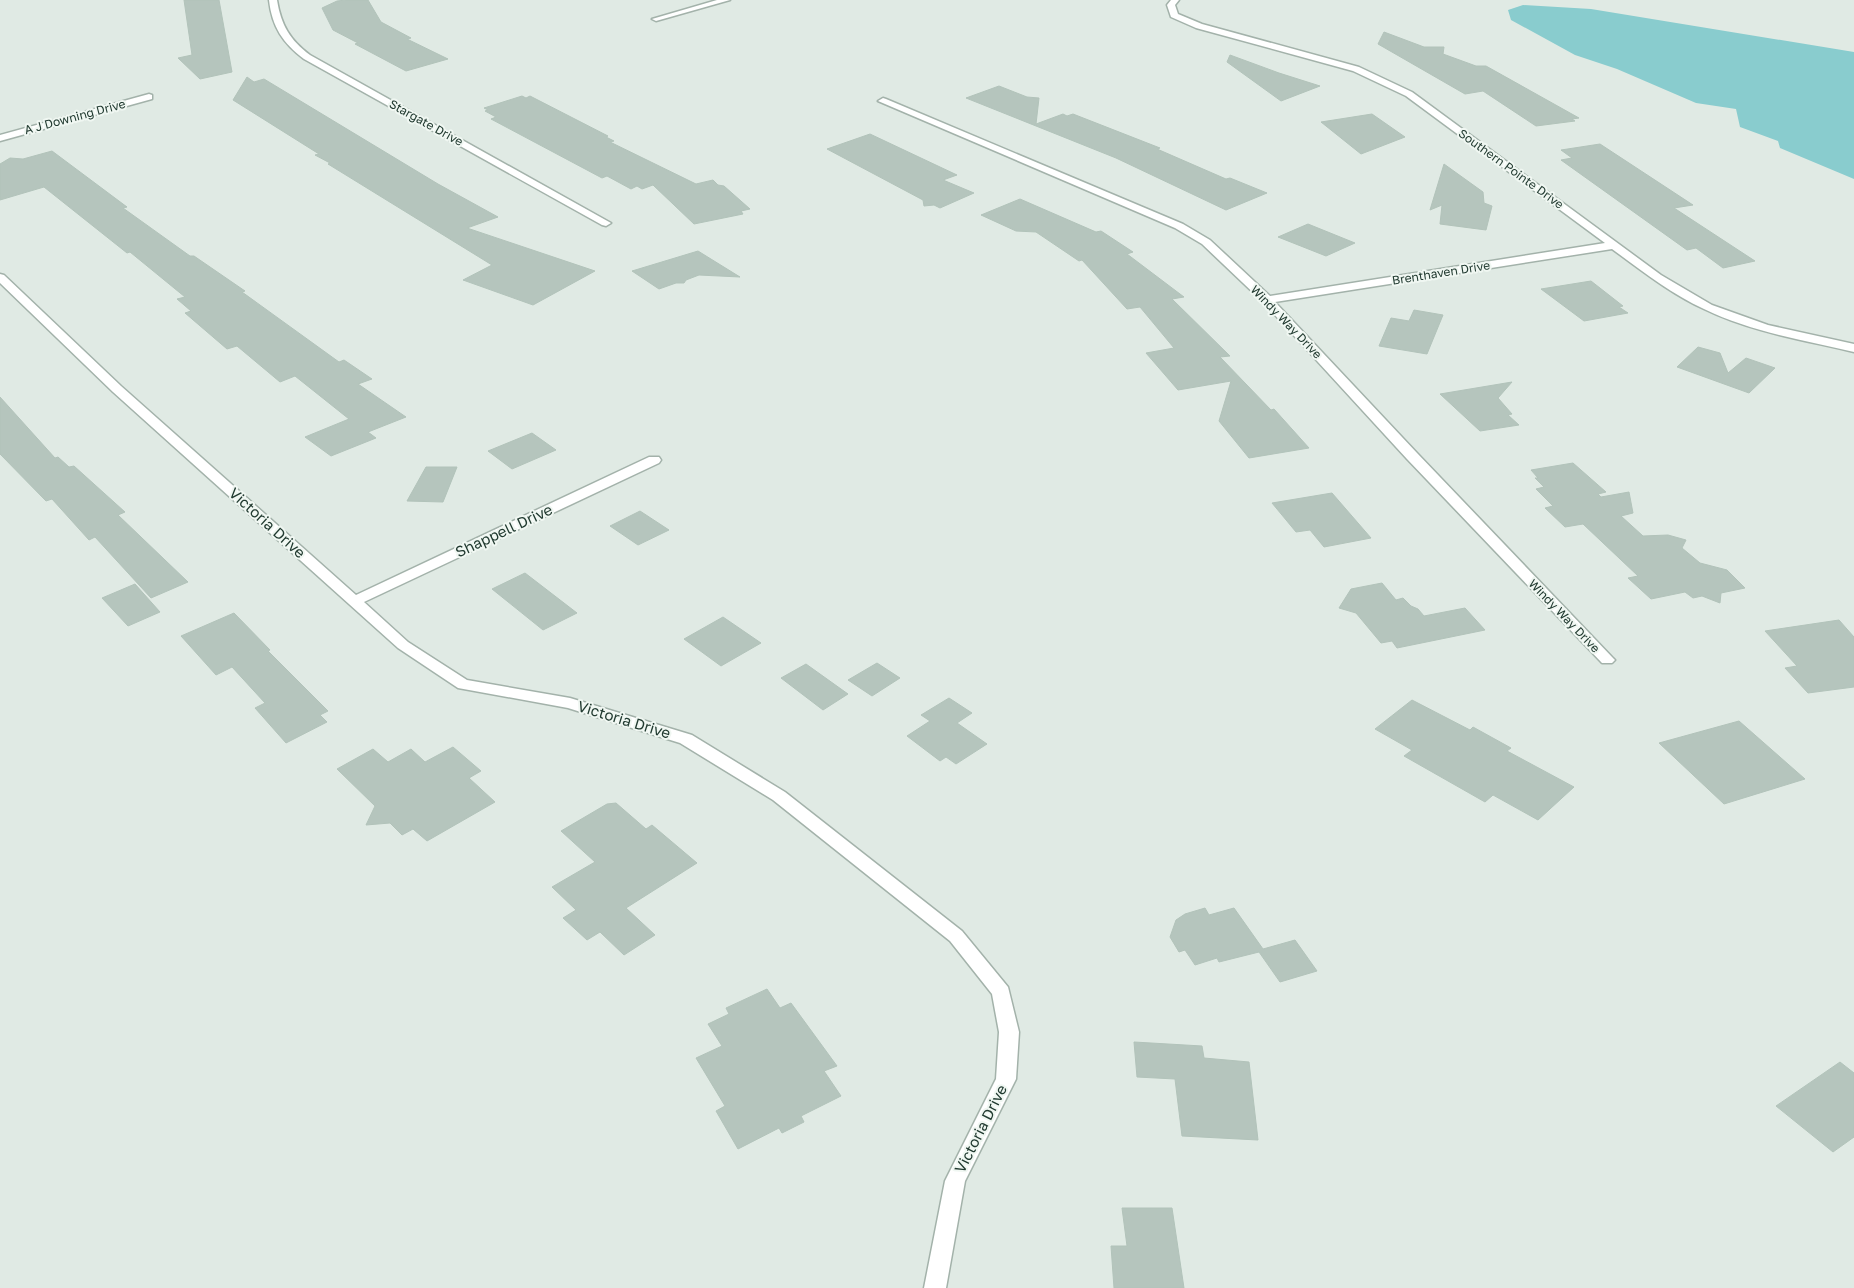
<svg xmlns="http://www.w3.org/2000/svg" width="1854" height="1288" font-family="'Golos Text',sans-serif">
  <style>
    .water { fill: #89ccce }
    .building { fill: #b5c5bd; stroke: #b2c3ba }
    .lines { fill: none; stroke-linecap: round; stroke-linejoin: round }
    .minor-casing { stroke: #a3b2aa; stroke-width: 3 }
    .minor { fill: #fff; fill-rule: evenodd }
    .labels { text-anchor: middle; stroke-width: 4; stroke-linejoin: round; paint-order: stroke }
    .far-street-label { font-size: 12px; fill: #213a30; stroke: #f0f7f2 }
    .street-label { font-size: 15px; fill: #213a30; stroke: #f0f7f2 }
  </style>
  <rect width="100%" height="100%" fill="#e0eae4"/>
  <!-- water -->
  <path class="water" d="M1523 5 1591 9 1854 52V179L1780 148 1778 141 1740 127 1736 109 1696 103 1617 69 1575 55 1511 20 1508 10Z"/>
  <!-- building -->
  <path class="building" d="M184 0H219L232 72 200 79 178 58 192 55Z
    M346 0H368L381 22 411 38 407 39 448 59 406 71 355 44 358 43 333 30 322 8 337 1Z
    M1384 32 1424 47H1444L1443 54 1476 66H1486L1579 118 1572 119 1575 121 1536 126 1483 91 1465 94 1378 44Z
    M1230 55 1279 73 1320 86 1281 101 1227 62Z
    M247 77 254 82 264 79 438 184 498 217 467 228 595 271 533 305 463 280 492 265 328 164 330 163 315 155 319 154 233 100Z
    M999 86 1027 97 1039 98 1036 124 1063 114 1067 116 1073 114 1160 148 1157 149 1226 179 1230 178 1267 193 1226 210 1116 158 966 98Z
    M522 96 526 98 530 96 608 136 606 137 614 141 610 142 696 184 713 180 718 185 724 186 750 209 741 211 743 214 694 224 653 185 642 189 637 186 631 189 607 176 602 178 491 119 496 117 485 111 488 110 484 108Z
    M1372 114 1405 137 1361 154 1321 122Z
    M870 134 957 175 943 180 974 193 940 208 934 205 924 206 923 200 827 149Z
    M1600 144 1693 205 1674 208 1755 261 1723 268 1696 248 1687 250 1561 160 1572 158 1561 150Z
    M52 151 127 207 123 208 190 256H194L245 291 242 292 339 362 344 360 372 379 358 384 406 417 368 432 376 438 331 456 305 437 349 419 295 376 280 382 237 346 227 349 185 313 191 311 177 299 185 297 130 252 127 253 44 187 0 200V164L10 158 23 159Z
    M1444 164 1483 192 1484 203 1492 206 1486 230 1440 224 1442 205 1430 210Z
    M1020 199 1096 232 1101 231 1133 252 1127 254 1184 297 1172 299 1230 356 1220 357 1271 410 1274 409 1309 448 1249 458 1219 421 1231 381 1178 390 1146 353 1174 348 1140 307 1127 309 1082 260 1079 261 1036 232 1016 231 981 215Z
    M1308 224 1355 243 1326 256 1278 237Z
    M698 251 740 277 699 275 686 280 684 283H676L659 289 632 271Z
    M1591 281 1623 306 1619 307 1628 313 1584 321 1541 289Z
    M1414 310 1443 315 1427 354 1379 346 1391 318 1409 321Z
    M1698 347 1720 353 1728 373 1746 358 1775 368 1749 393 1677 367Z
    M1512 382 1498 398 1512 414 1508 415 1519 425 1480 431 1440 394Z
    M0 397 55 458 58 457 69 467 74 466 125 512 118 515 188 582 151 598 95 537 89 540 52 499 46 501 0 454Z
    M532 433 556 450 512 469 488 451Z
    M1573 463 1606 492 1598 494 1601 497 1629 492 1633 513 1621 516 1643 536 1668 535 1686 540 1682 548 1700 563 1727 570 1745 588 1721 593 1720 603 1702 596 1693 598 1685 592 1651 599 1628 578 1638 576 1583 524 1565 527 1545 508 1553 506 1536 489 1544 487 1535 478H1538L1531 470Z
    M426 467H457L443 502 407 501Z
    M1332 493 1371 538 1324 547 1310 530 1296 532 1272 503Z
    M640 511 669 530 638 545 610 526Z
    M525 573 577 613 543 630 492 589Z
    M1382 583 1396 600 1403 598 1411 606 1418 609 1424 616 1465 608 1485 630 1397 648 1392 641 1381 643 1356 613 1339 608 1351 589Z
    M135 584 160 612 128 626 102 598Z
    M234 613 270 650 268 651 328 711 320 715 327 722 286 743 255 708 265 703 232 667 216 675 181 636Z
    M723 617 761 643 721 666 684 639Z
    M1839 620 1854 637V687L1808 693 1785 668 1797 666 1765 631Z
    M877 663 900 678 872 696 848 680Z
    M806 664 848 694 823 710 781 678Z
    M949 698 972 713 957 723 987 744 956 764 946 757 940 761 907 736 930 721 921 715Z
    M1412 700 1470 730 1473 727 1511 748 1507 751 1574 787 1538 820 1493 795 1485 802 1404 756 1412 750 1375 729Z
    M1739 721 1805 779 1724 804 1659 743Z
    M453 747 481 771 469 778 495 802 427 841 413 829 402 835 390 823 366 825 375 806 337 769 373 749 388 762 411 749 425 762Z
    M616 803 646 829 652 825 697 863 626 908 655 935 624 955 600 932 587 940 563 918 576 910 552 887 595 862 561 831 607 804Z
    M1205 908 1209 915 1234 908 1263 949 1295 940 1317 971 1280 982 1259 952 1219 962 1217 958 1195 965 1185 950 1179 952 1170 937 1176 920 1185 914Z
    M767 989 780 1008 791 1003 837 1066 824 1071 841 1096 801 1116 804 1122 782 1133 779 1128 738 1149 716 1111 725 1106 696 1058 722 1046 708 1024 729 1014 726 1008Z
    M1134 1042 1202 1046 1204 1058 1249 1062 1258 1140 1182 1136 1175 1079 1137 1077Z
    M1840 1062 1854 1073V1137L1833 1152 1776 1106Z
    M1122 1208H1172L1184 1288H1114L1111 1246H1127Z"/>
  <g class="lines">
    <defs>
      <path id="minor" d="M269 0H277C281 25 290 40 310 55L611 223 606 226 602 225 304 59C283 43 272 27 269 0Z
        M717 0H730L656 21 652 19Z
        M1171 0H1179L1175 5 1178 14 1202 24 1359 67 1412 92 1661 275 1712 305 1768 325 1854 344V352C1804 340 1751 332 1704 309 1671 294 1641 270 1612 249L1275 302 1417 453 1612 657 1615 660 1612 663H1602L1407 459 1263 302 1202 244 1175 228 878 101 883 98 886 99 1183 224 1210 240 1270 296 1605 243 1406 96 1353 71 1196 28 1171 17 1167 5Z
        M149 94 152 95V99L0 141V135Z
        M0 274 4 275 121 386 356 595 649 457H659L661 460 659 463 364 602 408 642 467 680 570 698 692 735 785 792 962 931 1008 987 1019 1032 1016 1079 965 1181 946 1288H924L945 1181 996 1079 999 1032 992 994 950 941 773 800 680 743 568 708 458 688 398 648 113 392 0 283Z"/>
    </defs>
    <!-- minor casing -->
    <use href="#minor" class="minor-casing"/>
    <!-- minor -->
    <use href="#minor" class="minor"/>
  </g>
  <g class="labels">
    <!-- far-street labels -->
    <g class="far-street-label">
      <text transform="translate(75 117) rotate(-15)" y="4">A J Downing Drive</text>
      <text transform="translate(426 123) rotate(29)" y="4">Stargate Drive</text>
      <text transform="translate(1511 169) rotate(36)" y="4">Southern Pointe Drive</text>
      <text transform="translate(1441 273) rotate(-9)" y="4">Brenthaven Drive</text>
      <text transform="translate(1286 322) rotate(46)" y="4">Windy Way Drive</text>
      <text transform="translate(1564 616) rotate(46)" y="4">Windy Way Drive</text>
    </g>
    <!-- street labels -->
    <g class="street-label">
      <text transform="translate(267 523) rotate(42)" y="5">Victoria Drive</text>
      <text transform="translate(504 531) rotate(-25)" y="5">Shappell Drive</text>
      <text transform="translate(624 720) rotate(17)" y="5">Victoria Drive</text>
      <text transform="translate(981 1129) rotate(-63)" y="5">Victoria Drive</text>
    </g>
  </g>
</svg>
